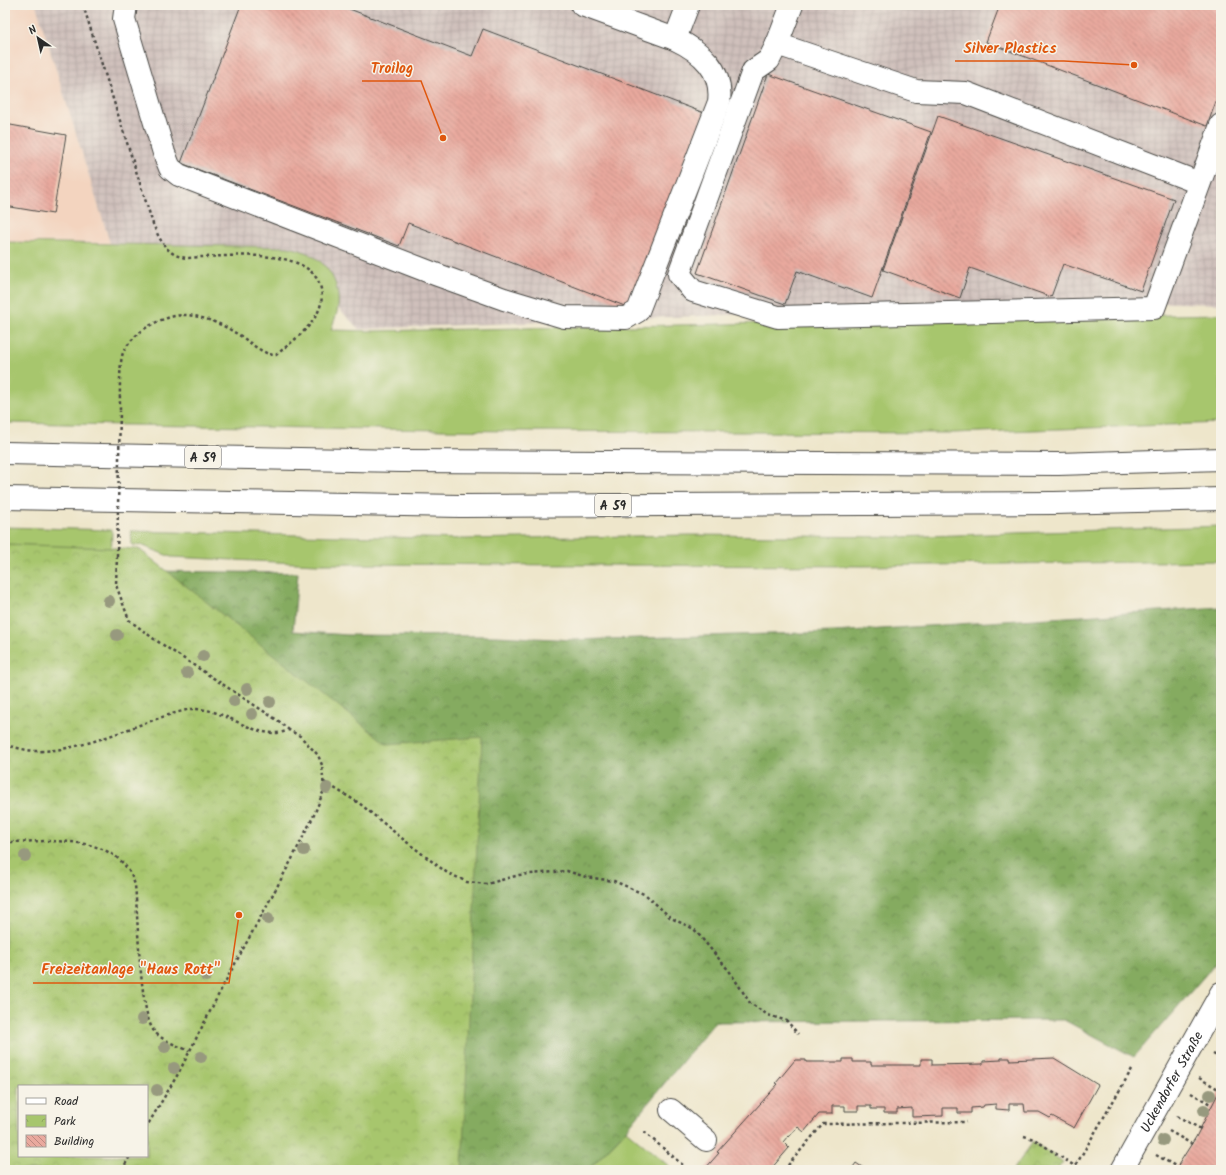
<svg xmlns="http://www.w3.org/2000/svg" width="1226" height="1175" font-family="Kalam,sans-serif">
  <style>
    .built { fill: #f3d4bf }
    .industrial { fill: url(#industrial-grid) }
    .grass { fill: #a7c66d; stroke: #69784c }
    .forest { fill: url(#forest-crowns); stroke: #586b46 }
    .park { fill: url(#park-crowns); stroke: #69784c; fill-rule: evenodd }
    .building { fill: url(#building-back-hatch) }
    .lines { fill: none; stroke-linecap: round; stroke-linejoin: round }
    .minor-casing { stroke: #484743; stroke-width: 24 }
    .highway-casing { stroke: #484743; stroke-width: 24 }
    .path { stroke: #484743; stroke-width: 2.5; stroke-dasharray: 3 3; stroke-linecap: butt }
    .minor { stroke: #fff; stroke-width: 22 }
    .highway { stroke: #fff; stroke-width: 22 }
    .path-bridge { stroke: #484743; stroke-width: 2.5; stroke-dasharray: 3 3; stroke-linecap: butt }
    .tree { fill: #97997e }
    .labels { text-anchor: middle; stroke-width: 3; stroke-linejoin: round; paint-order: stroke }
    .shield { fill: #f7f3e8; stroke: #686764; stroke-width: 1 }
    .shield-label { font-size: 13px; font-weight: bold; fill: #2b2b2b }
    .street-label { font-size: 14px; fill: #2b2b2b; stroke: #f7f3e8 }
    .leader { fill: none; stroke: #df570e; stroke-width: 1.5 }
    .callout-dot { fill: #df570e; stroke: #f7f3e8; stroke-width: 1.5 }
    .callout-label { font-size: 15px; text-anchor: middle; font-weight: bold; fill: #df570e; stroke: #f7f3e8; stroke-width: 3; stroke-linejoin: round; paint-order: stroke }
  </style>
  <defs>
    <pattern id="industrial-grid" width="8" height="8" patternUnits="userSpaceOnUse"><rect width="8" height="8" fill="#cfc0bb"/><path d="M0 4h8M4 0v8" fill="none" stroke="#b2a5a1"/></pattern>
    <pattern id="forest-crowns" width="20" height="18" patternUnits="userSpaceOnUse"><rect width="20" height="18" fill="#85ab60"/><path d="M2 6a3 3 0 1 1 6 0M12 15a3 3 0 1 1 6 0" fill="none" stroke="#6d8b4f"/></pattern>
    <pattern id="park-crowns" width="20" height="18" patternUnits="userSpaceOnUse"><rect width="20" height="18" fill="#a7c66d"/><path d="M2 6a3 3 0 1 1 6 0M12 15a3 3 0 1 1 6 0" fill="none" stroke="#90aa5f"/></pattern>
    <pattern id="building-back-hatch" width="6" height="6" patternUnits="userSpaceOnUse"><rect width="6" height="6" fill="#e9a99e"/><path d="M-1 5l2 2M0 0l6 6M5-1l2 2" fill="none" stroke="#bd8a81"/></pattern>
  </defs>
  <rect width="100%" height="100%" fill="#f7f3e8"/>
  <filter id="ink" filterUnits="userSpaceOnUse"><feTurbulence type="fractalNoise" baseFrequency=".025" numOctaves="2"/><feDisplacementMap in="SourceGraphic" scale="8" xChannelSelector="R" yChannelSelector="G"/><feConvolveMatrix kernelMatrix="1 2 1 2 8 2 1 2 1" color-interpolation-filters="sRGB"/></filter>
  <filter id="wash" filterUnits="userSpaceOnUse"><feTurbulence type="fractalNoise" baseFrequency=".012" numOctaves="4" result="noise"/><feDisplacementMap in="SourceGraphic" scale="16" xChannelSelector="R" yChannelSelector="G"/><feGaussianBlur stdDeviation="0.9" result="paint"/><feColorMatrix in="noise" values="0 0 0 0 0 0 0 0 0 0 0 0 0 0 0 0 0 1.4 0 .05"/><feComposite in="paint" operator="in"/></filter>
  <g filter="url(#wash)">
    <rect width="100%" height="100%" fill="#eee6cb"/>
    <!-- built -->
    <path class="built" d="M5 5H36L110 243 5 242Z"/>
    <!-- industrial -->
    <path class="industrial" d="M36 5H1221V304L1090 301 359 329 338 308 335 283 288 247 110 243Z"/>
    <!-- grass -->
    <path class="grass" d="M5 242 288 247C318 252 341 274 338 307 337 315 333 323 331 330L375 331 1221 314V423L953 433 505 431 5 423Z
      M1221 526V561L863 566 317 564 171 557 141 545H132L131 531 465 539 690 535 897 537Z
      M5 527 112 530 111 563 5 567Z
      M626 1130 670 1167 667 1170H588Z"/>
    <!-- forest -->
    <path class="forest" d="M151 571 298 573 293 631 348 635 496 636 574 640 834 632 1221 607V957L1134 1057 1064 1020 715 1022 626 1130 588 1170H122L147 1156V1086L5 758Z"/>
    <!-- park -->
    <path class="park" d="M5 544 139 549 387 744 482 737 462 1170H5ZM19 1086H147V1156H19Z
      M1033 1142 1063 1162 1057 1170H1013Z"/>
    <g id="blocks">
      <!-- building -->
      <path class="building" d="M241 5H339L472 56 483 29 704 113 630 308 408 223 399 246 181 163Z
        M1000 5H1221V88L1207 126 986 42Z
        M768 74 931 132 872 298 797 271 785 304 697 273Z
        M938 116 1174 199 1141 291 1063 264 1051 297 970 268 960 298 883 270Z
        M5 124 66 135 53 214 5 206Z
        M1001 1058H1010V1060L1054 1058 1098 1085 1074 1128 1052 1116 1050 1118 1039 1112H1025L1024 1104H1009V1110L996 1109V1104L984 1105 983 1107 971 1108V1113H958V1108H943V1116L912 1117V1108L897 1109V1113H884V1109H871V1106H858V1111H845V1106H832V1114H819L804 1132 798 1127 789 1137 788 1136 783 1142 789 1148 770 1170H704L719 1153 717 1152 778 1084 776 1083 795 1060H806V1062H843V1059H853V1062H871V1065H921V1059H932V1065L983 1064V1061L1001 1060Z
        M1221 1088V1170H1175L1196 1137Z
        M856 1163 865 1169 866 1168 870 1170H851Z"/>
    </g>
  </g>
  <g filter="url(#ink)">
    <use href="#blocks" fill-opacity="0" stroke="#484743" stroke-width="1"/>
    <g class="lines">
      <defs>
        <g id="minor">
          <path d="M126 5 124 19 164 153 170 168 179 175 435 274 504 299 564 317 626 318 638 311 719 102C723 70 702 52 675 39"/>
          <path d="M582 5 675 39 688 5"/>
          <path d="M792 5 777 44 916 91 966 93 1199 183"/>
          <path d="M777 44 769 60 753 71 679 274 693 291 778 317 1154 308 1221 125"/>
          <path d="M671 1110 706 1140"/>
          <path id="s1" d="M1122 1170 1221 993"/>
        </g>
        <path id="highway" d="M5 453 401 461 1058 464 1221 459
          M5 498 460 506 1054 503 1221 499"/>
      </defs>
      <!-- minor casing -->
      <use href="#minor" class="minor-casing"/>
      <!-- highway casing -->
      <use href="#highway" class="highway-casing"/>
      <!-- path -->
      <path class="path" d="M83 5 153 224C159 238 166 254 182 257 188 259 197 257 203 257 235 256 312 247 321 289 327 318 295 339 276 355 263 356 246 338 234 332 222 324 197 314 182 315 159 317 133 332 123 353 119 362 120 399 120 411
        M117 556 116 585 129 620 154 639 280 722 289 730
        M5 745C18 748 31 752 44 751 95 748 141 720 191 709 196 709 201 709 206 710 233 715 261 742 289 730L300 736 318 755 322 765 324 790 314 815 291 861 224 984 178 1074 147 1126
        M324 782 359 803 404 840 446 872 467 882 487 884 519 875 567 871 586 877 614 881 646 895 671 918 694 929 730 972 750 1003 768 1015 787 1021 798 1034
        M5 842C49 842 119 831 135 885 138 913 139 1014 154 1031 162 1041 177 1045 189 1051
        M1213 1054 1221 1058
        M1199 1078 1220 1090
        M1191 1093 1212 1105
        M1177 1116 1201 1129
        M1169 1131 1192 1144
        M644 1132 684 1166
        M1024 1136 1034 1139 1076 1167
        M1156 1155 1177 1167
        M122 1170 130 1156
        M784 1170 823 1124 967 1122
        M1004 1170 1006 1167 1011 1170
        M1073 1170 1132 1069"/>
      <!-- minor -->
      <use href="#minor" class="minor"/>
      <!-- highway -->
      <use href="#highway" class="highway"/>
      <!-- path-bridge -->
      <path class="path-bridge" d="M117 556 120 411"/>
    </g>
    <!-- trees -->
    <g class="tree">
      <circle cx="109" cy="601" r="6"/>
      <circle cx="117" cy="635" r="6"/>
      <circle cx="203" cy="656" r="6"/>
      <circle cx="187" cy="673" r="6"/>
      <circle cx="247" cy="689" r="6"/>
      <circle cx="234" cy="701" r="6"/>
      <circle cx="270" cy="702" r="6"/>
      <circle cx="252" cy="714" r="6"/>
      <circle cx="327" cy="788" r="6"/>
      <circle cx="304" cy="850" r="6"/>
      <circle cx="25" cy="856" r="6"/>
      <circle cx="268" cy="919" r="6"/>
      <circle cx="206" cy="976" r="6"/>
      <circle cx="142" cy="1019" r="6"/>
      <circle cx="165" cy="1047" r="6"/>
      <circle cx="201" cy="1057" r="6"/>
      <circle cx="174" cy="1068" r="6"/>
      <circle cx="157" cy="1090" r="6"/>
      <circle cx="1210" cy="1095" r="6"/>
      <circle cx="1204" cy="1110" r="6"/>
      <circle cx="1163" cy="1140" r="6"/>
    </g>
  </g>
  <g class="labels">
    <!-- shield labels -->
    <g class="shield">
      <rect x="185" y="446" width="36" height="22" rx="3"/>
      <rect x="595" y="494" width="36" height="22" rx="3"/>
    </g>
    <g class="shield-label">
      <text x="203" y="462">A 59</text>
      <text x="613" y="510">A 59</text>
    </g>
    <!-- street labels -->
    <g class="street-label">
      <text dy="5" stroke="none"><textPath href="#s1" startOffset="101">Uckendorfer Straße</textPath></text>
    </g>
  </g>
  <!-- callouts -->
  <path class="leader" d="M1134 65L1064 61H955M443 138L421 81H362M239 915L229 983H33"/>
  <g class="callout-dot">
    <circle cx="1134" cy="65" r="4"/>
    <circle cx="443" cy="138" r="4"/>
    <circle cx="239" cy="915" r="4"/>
  </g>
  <g class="callout-label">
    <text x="1010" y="53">Silver Plastics</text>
    <text x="392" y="73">Troilog</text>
    <text x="131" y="974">Freizeitanlage "Haus Rott"</text>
  </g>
  <!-- margin -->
  <rect width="1226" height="1175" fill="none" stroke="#f7f3e8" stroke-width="20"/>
  <!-- legend -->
  <rect x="18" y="1085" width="130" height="72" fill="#f7f3e8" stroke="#a5a39c"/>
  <rect x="26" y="1098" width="20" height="6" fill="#ffffff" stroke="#a5a39c"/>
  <text x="54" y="1105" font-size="12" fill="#2b2b2b">Road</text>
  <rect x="26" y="1115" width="20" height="12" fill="url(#park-crowns)" stroke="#a5a39c"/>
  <text x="54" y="1125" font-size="12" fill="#2b2b2b">Park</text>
  <rect x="26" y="1135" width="20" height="12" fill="url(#building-back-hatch)" stroke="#a5a39c"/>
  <text x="54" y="1145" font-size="12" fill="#2b2b2b">Building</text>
  <!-- north arrow -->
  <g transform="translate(38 38) rotate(326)" stroke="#f7f3e8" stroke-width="3" paint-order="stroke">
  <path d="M0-3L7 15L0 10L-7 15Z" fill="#2b2b2b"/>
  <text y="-6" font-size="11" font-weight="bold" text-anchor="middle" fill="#2b2b2b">N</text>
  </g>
</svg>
